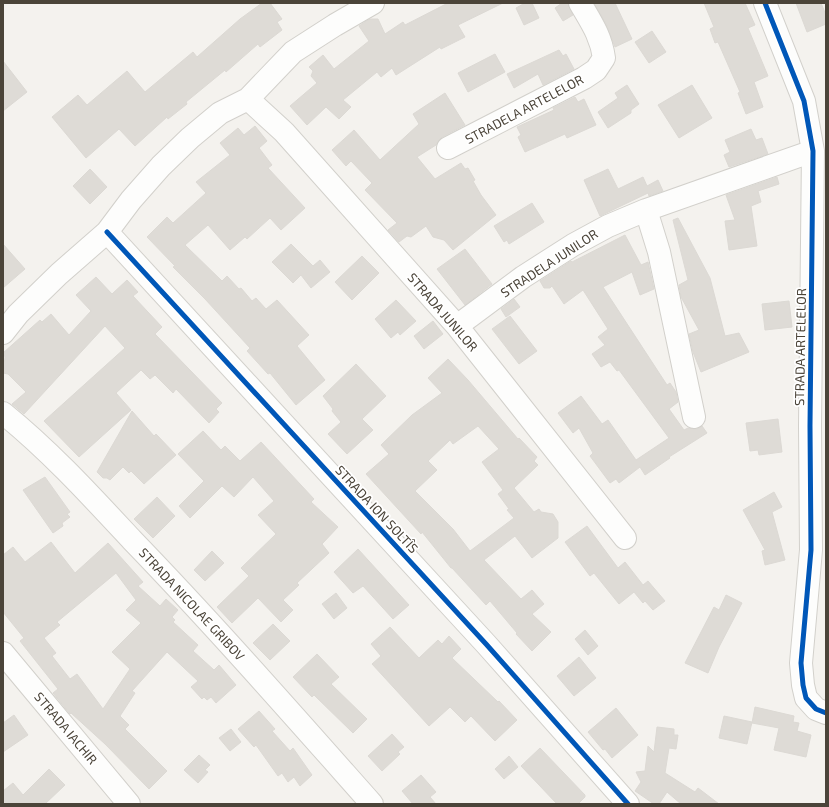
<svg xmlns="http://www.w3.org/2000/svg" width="829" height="807" font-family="'Exo 2',sans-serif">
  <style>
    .building { fill: #dedbd6; stroke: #dcd9d4; fill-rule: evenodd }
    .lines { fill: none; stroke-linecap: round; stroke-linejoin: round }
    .minor-casing { stroke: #d2d0cb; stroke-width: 24 }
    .minor { stroke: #fdfdfc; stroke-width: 22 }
    .cycleway-casing { stroke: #fff; stroke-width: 8 }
    .cycleway { stroke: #0057b8; stroke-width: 5 }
    .labels { text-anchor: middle; stroke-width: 3.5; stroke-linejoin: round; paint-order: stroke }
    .street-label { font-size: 13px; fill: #4b4439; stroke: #fff }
  </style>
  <rect width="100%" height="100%" fill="#f4f2ee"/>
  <!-- building -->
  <path class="building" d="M262 3H270L282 19 277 22 282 30 260 47 258 44 226 72 225 70 186 102 187 104 168 119 167 117 135 146 119 129 86 158 52 117 78 95 87 105 127 71 145 92 193 52 197 57 240 19Z
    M448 3H503L458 25 465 37 441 49 440 47 396 75 392 68 381 77 377 72 343 100 351 107 339 119 326 107 307 125 290 106 317 83 311 76 313 71 309 67 323 55 334 69 369 41 359 26 368 20 371 19H378L385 34 403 22 405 25Z
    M525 3H532L539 18 524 25 516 8Z
    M562 3H568L573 15 563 21 555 8Z
    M594 3H615L632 39 615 47 606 24Z
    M704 3H745L755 25 748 28 768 76 754 82 763 107 746 114 738 93 740 92 718 42 715 43 710 29 714 27Z
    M796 3H821L826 15V24L807 32Z
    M652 31 666 52 649 63 635 42Z
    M559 50 563 56 566 54 574 69 543 85 538 74 514 88 507 74Z
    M495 54 505 72 468 92 458 73Z
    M3 61 27 92 3 111Z
    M627 85 639 104 631 110V113L608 128 598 112 618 98 615 93Z
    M692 85 712 118 679 138 658 105Z
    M445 93 465 125 442 137 438 141 436 145 417 157 435 179 461 163 465 169 468 168 475 180 473 181 481 195 496 215 453 250 444 240 433 237 426 226 411 237 407 236 399 242 388 230 397 223 365 190 372 183 351 161 346 166 332 150 354 130 380 160 419 124 413 114Z
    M575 97 578 102 584 99 596 125 567 138 565 134 525 152 518 137 521 135 517 127 554 110 553 108Z
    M255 126 267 141 259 148 272 165 268 168 305 208 281 230 270 218 247 239 245 237 230 250 208 225 185 245 222 281 227 276 239 289 241 288 252 301 256 298 266 309 277 300 309 335 297 346 325 380 296 405 270 373 268 374 247 351 250 348 205 299 173 267 175 266 147 237 167 217 173 223 206 193 196 182 230 155 220 143 238 128 244 135Z
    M751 129 756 140 762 138 768 154 729 167 724 155 730 152 725 140Z
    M90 169 107 187 90 204 73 186Z
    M608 169 618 189 643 177 647 186 658 180 663 191 649 196 648 193 600 216 584 180Z
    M777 177 779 184 758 191 761 202 751 206 757 246 729 250 725 221 735 220 726 195Z
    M532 203 544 222 509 244 507 240 504 242 494 226Z
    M678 218 710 278 725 336 739 333 749 352 701 372 693 352 689 334 699 330 681 297 679 285 688 280 673 220Z
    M625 235 641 265 648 262 654 289 640 295 632 272 603 287 667 385 670 383 676 392 678 402 669 409 684 430 688 428 697 429 702 426 707 433 669 457 670 458 645 475 640 467 619 483 616 479 610 483 590 456 593 453 579 428 573 433 558 413 581 396 602 424 608 420 636 460 669 438 619 370 617 371 610 362 601 367 592 354 605 345 598 337 608 329 583 290 564 304 552 286 550 288H544L540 281 571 261 572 262Z
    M3 244 25 269 3 288Z
    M291 244 313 266 320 260 330 272 311 288 301 275 293 283 272 262Z
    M465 249 492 284 465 305 437 269Z
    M362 256 379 273 352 300 335 282Z
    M96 277 112 294 127 280 138 292 133 296 162 327 155 334 222 403 216 409 219 412 209 423 176 389 173 393 155 375 150 379 141 370 116 393 131 410 79 457 44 421 125 348 105 326 24 414 12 404 26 392 8 374 3 373 5 357 3 353 40 320 42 322 51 314 69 335 91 311 76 295Z
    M514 299 520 307 506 317 501 309Z
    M396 300 416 321 400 335 398 332 391 338 375 319Z
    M789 301 792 327 765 330 762 304Z
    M510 316 537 351 519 364 492 329Z
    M433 321 443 334 424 349 414 336Z
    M448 359 468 380 518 439 519 438 537 457 534 461 538 465 514 488 534 512 539 509 541 512 553 514 558 522V538L532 558 515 536 484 560 521 599 532 590 544 604 532 614 551 632 532 651 516 634 517 633 490 601 486 605 452 568H451L422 532 421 534 366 474 389 454 381 445 412 415 442 393 428 378ZM478 426 499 449 482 462 503 490 498 494 509 509 507 510 514 518 470 551 453 529 415 491 437 470 428 461 450 440 453 444Z
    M356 364 386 396 362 419 373 430 347 454 328 434 341 422 332 411 333 409 323 396Z
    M132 411 154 436 156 434 176 455 144 484 131 471 129 473 123 467 110 480 107 478H103L97 472Z
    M778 419 782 452 759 455 758 450 750 451 746 423Z
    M203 431 221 450 225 446 240 461 261 442 314 499 311 502 338 527 322 544 329 553 297 583 299 585 283 600 293 610 281 622 258 598 232 623 217 607 249 576 241 568 276 534 258 515 274 501 253 477 234 497 222 486 190 518 179 506 204 481 178 454Z
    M45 477 70 512 67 514 70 517 62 523 63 526 53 533 23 490Z
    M774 492 782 507 772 512 785 560 765 565 762 551 765 550 743 510Z
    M157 497 175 516 153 538 134 519Z
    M587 526 618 568 625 562 643 585 648 581 665 601 653 610 645 601 643 603 634 592 619 604 594 573 590 576 565 542Z
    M51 542 75 573 108 543 143 582 138 586 160 606 166 599 178 610 172 617 175 620 173 622 198 645 193 651 214 670 219 665 236 685 216 703 211 697 207 700 204 697 202 699 191 687 198 681 167 652 132 691 135 693 120 716 129 725 125 729 167 771 149 789 105 744 71 713 70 714 57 698 53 693 58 689 20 641 24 638 3 612V555L13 547 25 562ZM116 573 136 600 126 610 141 623 112 652 130 669 103 709 77 674 70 679 52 656 56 653 44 638 60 625 57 622Z
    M358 549 409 605 393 619 363 586 353 593 334 572Z
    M212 551 224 563 205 581 194 570Z
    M336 593 347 608 334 619 322 604Z
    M726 595 742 603 719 647 708 673 685 663 714 607 719 610Z
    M273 624 290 641 270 660 253 643Z
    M390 627 419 658 438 640 442 644 449 636 461 649 452 658 498 702 499 701 517 720 495 741 471 716 465 722 450 707 429 726 372 664 381 656 371 644Z
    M585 630 598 646 588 655 575 639Z
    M317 654 339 677 331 684 367 719 353 733 314 695 312 697 293 677Z
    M579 657 596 678 574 696 557 676Z
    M755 707 794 716 793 722 799 723 797 731 811 735 806 757 774 750 779 728 752 723Z
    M616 708 638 735 612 758 605 749 603 750 588 732Z
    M259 711 275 729 272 731 290 751 293 748 312 775 300 786 294 777 288 782 282 773 278 776 256 745 254 747 238 729Z
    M14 715 28 735 3 752V723Z
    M724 716 752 722 747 744 719 738Z
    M657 727 674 729V735H678L676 749 669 748 665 773 695 792 698 788 719 804H681L667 792 659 804H654L635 791 641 782 636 772 645 771 648 746 654 752Z
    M231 729 241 742 230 751 219 738Z
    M392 734 404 747 398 752 400 754 382 771 368 756Z
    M540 748 585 795V797L578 804H557L521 766Z
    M199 755 210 765 205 770 208 772 198 783 184 770Z
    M509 756 518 767 504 779 495 769Z
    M49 769 65 785 45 804H3V791L13 783 23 795Z
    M421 775 436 792 430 797 436 804H413L402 791Z"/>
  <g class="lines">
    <defs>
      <path id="minor" d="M765 3 804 101 813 151 810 426 811 550 801 663 803 685 806 698 816 709 826 713
        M248 99 284 132 457 326 625 538
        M448 148 584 78 596 70 604 58C601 36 591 22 580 3
        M646 210 659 252 694 417
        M107 232 486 644 628 804
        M457 326 523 277 573 245 608 226 646 210 813 151
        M3 333 18 314 59 274 107 232 131 200 161 166 190 138 220 113 248 99 293 52 335 25 373 3
        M3 413C50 451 91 496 132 540 215 626 293 715 372 804
        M3 653 129 804"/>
    </defs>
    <!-- minor casing -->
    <use href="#minor" class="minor-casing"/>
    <!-- minor -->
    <use href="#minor" class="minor"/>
    <defs>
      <path id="cycleway" d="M765 3 804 101 813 151 810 426 811 550 801 663 803 685 806 698 816 709 826 713
        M107 232 486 644 628 804"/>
    </defs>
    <!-- cycleway casing -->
    <use href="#cycleway" class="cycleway-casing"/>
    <!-- cycleway -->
    <use href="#cycleway" class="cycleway"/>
  </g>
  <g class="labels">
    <!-- street labels -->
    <g class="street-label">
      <text transform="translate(524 109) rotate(-28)" y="5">STRADELA ARTELELOR</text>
      <text transform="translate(549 263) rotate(-33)" y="5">STRADELA JUNILOR</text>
      <text transform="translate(443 312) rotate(49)" y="5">STRADA JUNILOR</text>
      <text transform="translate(800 347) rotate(-89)" y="5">STRADA ARTELELOR</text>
      <text transform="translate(377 509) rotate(47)" y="5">STRADA ION SOLTÎS</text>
      <text transform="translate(192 604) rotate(47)" y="5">STRADA NICOLAE GRIBOV</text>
      <text transform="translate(66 728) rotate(50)" y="5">STRADA IACHIR</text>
    </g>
  </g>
  <!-- border -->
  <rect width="829" height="807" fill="none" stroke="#4b4439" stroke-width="8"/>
</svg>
